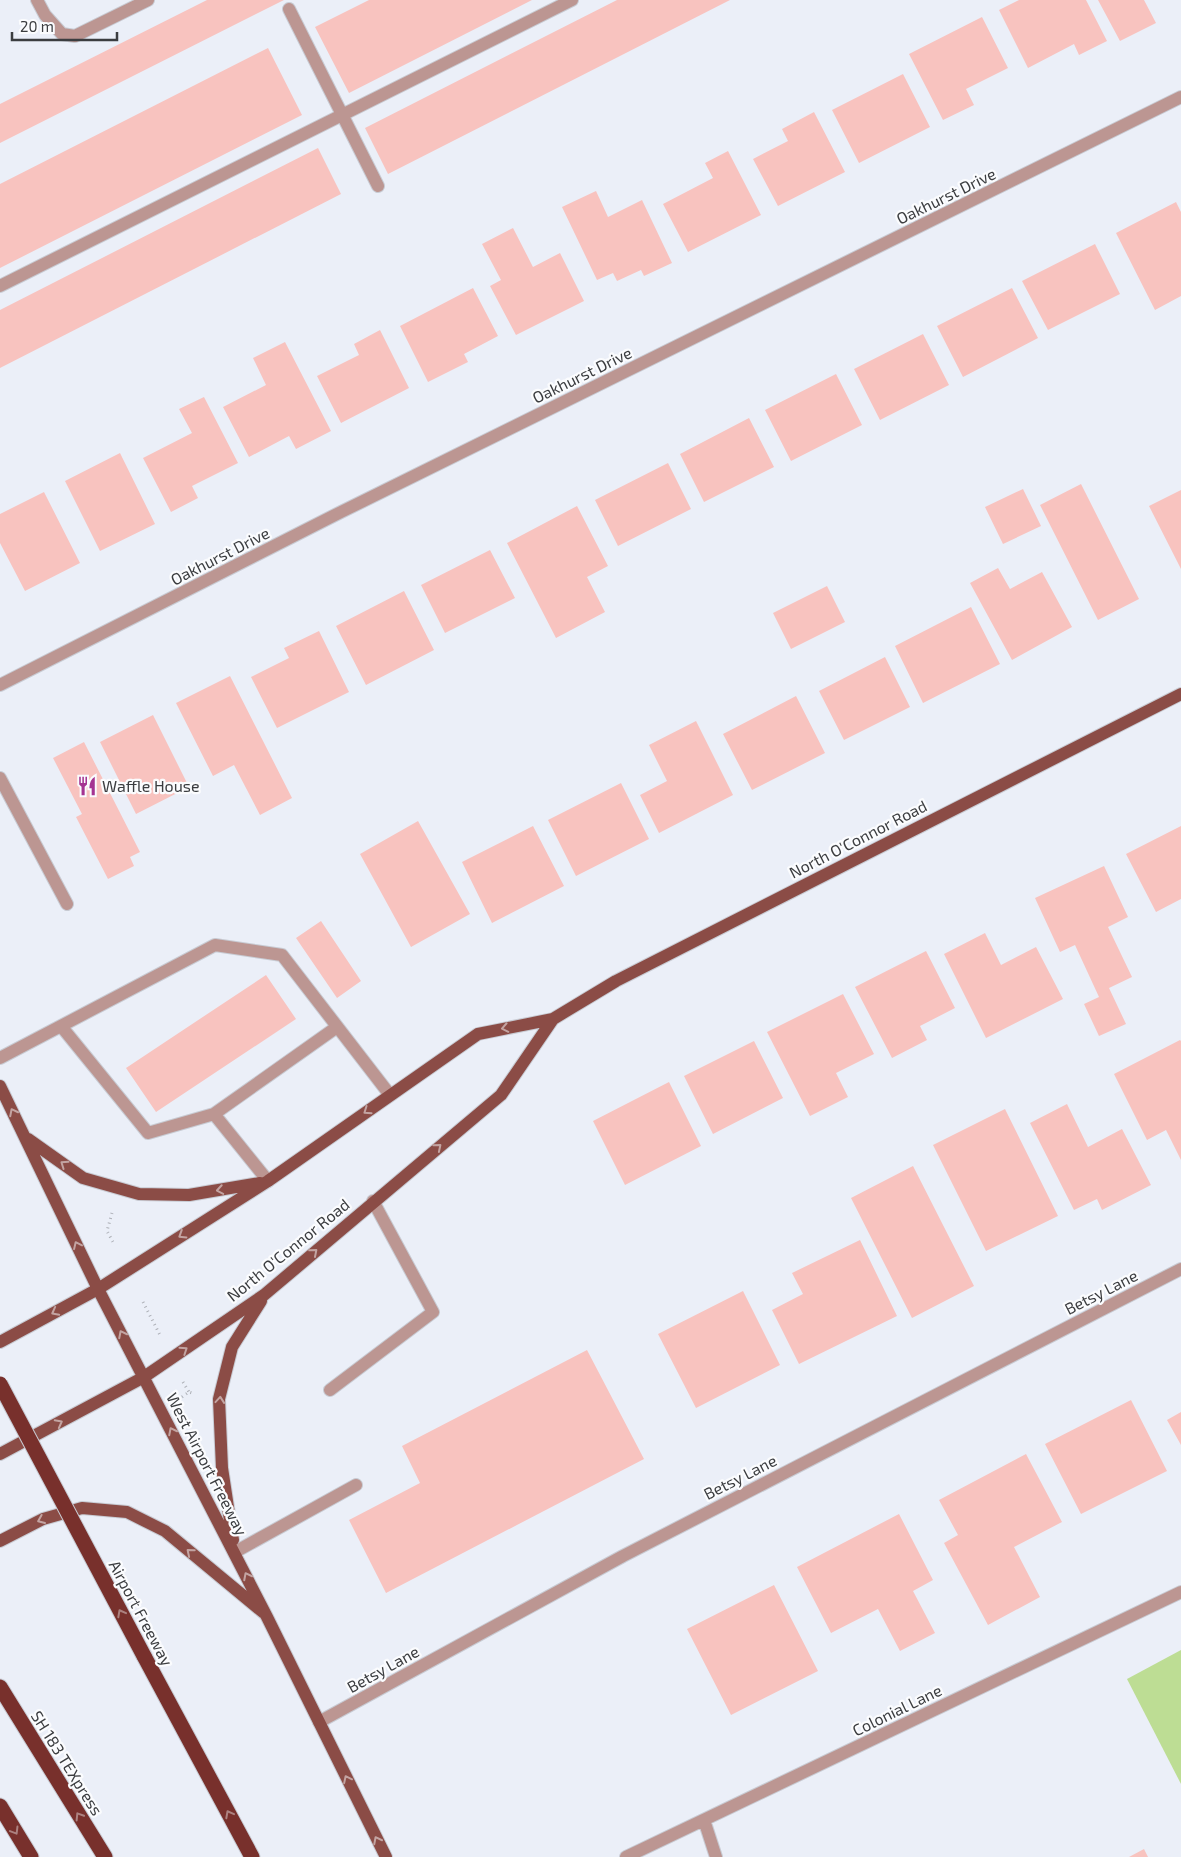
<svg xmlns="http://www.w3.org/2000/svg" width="1181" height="1857" font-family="'Exo 2',sans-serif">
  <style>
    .green { fill: #bddd94 }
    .building { fill: #f8c3bf }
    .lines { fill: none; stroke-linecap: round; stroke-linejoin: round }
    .minor-casing { stroke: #c8cbd3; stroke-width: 14 }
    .major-casing { stroke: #c8cbd3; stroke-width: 14 }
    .highway-casing { stroke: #c8cbd3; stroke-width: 17 }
    .path { stroke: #adb0b7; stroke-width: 3; stroke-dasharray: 1 4; stroke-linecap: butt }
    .minor { stroke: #bc9692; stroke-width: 12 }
    .major { stroke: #8b4c46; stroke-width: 12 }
    .highway { stroke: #78302c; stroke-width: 15 }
    .highway-bridge-casing { stroke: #c8cbd3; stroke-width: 17; stroke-linecap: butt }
    .highway-bridge { stroke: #78302c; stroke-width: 15 }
    .oneway { stroke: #c3a4a2 }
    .oneway2 { stroke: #ac8280 }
    .labels { text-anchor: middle; stroke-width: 4.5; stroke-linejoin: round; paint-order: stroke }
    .street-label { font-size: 16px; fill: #3b3d40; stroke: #fbfcfe }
    .poi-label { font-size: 16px; fill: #3b3d40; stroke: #fbfcfe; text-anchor: start }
  </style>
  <rect width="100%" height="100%" fill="#ebeff8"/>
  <!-- green -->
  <path class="green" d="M1181 1650V1784L1127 1679Z"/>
  <!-- building -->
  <path class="building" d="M207 0H284L0 143V104Z
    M369 0H532L349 93 315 27Z
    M617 0H730L388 174 365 128Z
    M1019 0H1086L1107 41 1079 55 1074 44 1028 68 999 10Z
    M1098 0H1144L1156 23 1120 41Z
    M982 17 1008 68 966 89 974 105 943 120 909 54Z
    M268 48 302 115 0 268V184Z
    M903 74 930 127 859 163 832 110Z
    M814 112 845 172 778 206 753 159 788 141 782 129Z
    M318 148 341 194 0 368V310Z
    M728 151 761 215 688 252 663 204 713 178 705 163Z
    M596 191 608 217 642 200 672 263 644 276 641 270 617 281 613 273 597 280 562 207Z
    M1176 202 1181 212V296L1155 310 1116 233Z
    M513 228 533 267 560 253 584 301 516 335 490 286 501 280 482 244Z
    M1095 244 1120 294 1048 330 1022 281Z
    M473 288 498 336 464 354 468 362 428 382 400 326Z
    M1012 288 1038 338 963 377 937 326Z
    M380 330 409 388 341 423 317 376 359 355 354 344Z
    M923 334 949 385 880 420 854 369Z
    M285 342 331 431 296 449 289 436 249 457 223 407 266 385 253 358Z
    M836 374 862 425 791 461 765 410Z
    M204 397 238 463 192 486 198 498 171 512 143 458 192 433 179 409Z
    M749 418 774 467 704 502 680 454Z
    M120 453 155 524 100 551 65 481Z
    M668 463 691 509 618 546 595 500Z
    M1081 484 1139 599 1098 620 1040 505Z
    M1023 489 1041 526 1003 544 985 507Z
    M1181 490V569L1149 506Z
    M44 492 80 563 25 591 0 543V514Z
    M577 506 608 566 587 577 605 612 556 638 507 543Z
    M490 550 515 598 445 633 421 585Z
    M998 568 1010 589 1042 572 1072 627 1012 660 970 583Z
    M827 586 845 622 791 649 773 613Z
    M404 591 434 650 366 685 336 626Z
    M971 607 1000 664 923 703 895 646Z
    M319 631 349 692 277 728 251 677 289 658 284 648Z
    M885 657 910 707 844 740 819 691Z
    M230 676 292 798 260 815 234 765 213 776 176 703Z
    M796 696 825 753 752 790 723 734Z
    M153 715 189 787 136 814 100 742Z
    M696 721 733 795 659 833 640 795 667 781 649 745Z
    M84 742 140 852 130 857 134 866 108 879 76 817 82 814 53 758Z
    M621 783 649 839 576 876 548 820Z
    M418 821 470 914 411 947 360 854Z
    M533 826 564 886 492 923 462 862Z
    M1181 826V899L1156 912 1126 854Z
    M1104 866 1128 917 1108 927 1132 977 1109 988 1126 1024 1099 1036 1084 1004 1099 997 1075 945 1060 952 1035 898Z
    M321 921 361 981 337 998 296 938Z
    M985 933 1001 965 1036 947 1063 999 986 1038 944 954Z
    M926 951 955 1008 920 1026 927 1040 892 1058 855 987Z
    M266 975 296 1019 156 1112 126 1068Z
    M843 994 874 1054 836 1073 848 1097 810 1116 767 1032Z
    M1180 1040 1181 1041V1160L1166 1130 1147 1140 1114 1074Z
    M754 1041 783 1098 713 1134 684 1076Z
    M669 1082 701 1146 625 1185 593 1121Z
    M1067 1104 1088 1147 1122 1129 1151 1185 1102 1210 1097 1199 1074 1210 1030 1123Z
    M1005 1109 1058 1216 986 1251 933 1145Z
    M913 1166 974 1286 912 1318 851 1198Z
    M860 1240 897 1316 799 1364 772 1310 803 1294 792 1273Z
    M743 1291 780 1365 696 1408 658 1334Z
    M587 1350 644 1459 386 1593 349 1520 420 1483 402 1446Z
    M1131 1400 1167 1471 1081 1514 1045 1444Z
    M1181 1412V1445L1167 1420Z
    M1026 1454 1062 1522 1014 1547 1040 1597 988 1625 944 1543 958 1535 939 1500Z
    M899 1514 933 1580 913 1591 935 1633 900 1651 878 1609 831 1633 797 1567Z
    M774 1585 818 1671 731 1715 687 1629Z
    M1144 1849 1148 1857H1129Z"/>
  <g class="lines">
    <defs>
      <path id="minor" d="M37 0 45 15 62 34 75 36 148 0
        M289 9 378 186
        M0 286 572 0
        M0 685 341 512 1181 97
        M0 778 67 904
        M61 1026 148 1133 214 1114 337 1027
        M0 1058 215 945 282 955 390 1095
        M214 1114 268 1181
        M330 1390 433 1312 373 1201
        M235 1552 356 1485
        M319 1722 623 1556 1181 1269
        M704 1820 716 1857
        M626 1857 1181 1592"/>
      <path id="major" d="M0 1086 98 1289 267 1617 386 1857
        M28 1139 83 1178 139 1194 189 1195 260 1183
        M0 1342 98 1289 268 1181 478 1034 553 1019 616 981 1181 694
        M0 1454 144 1377 264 1295 501 1095 553 1019
        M233 1540 222 1468 219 1399 232 1347 261 1301
        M0 1541 43 1519 82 1508 127 1512 165 1531 264 1613"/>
      <path id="highway" d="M144 1656 252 1857
        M0 1687 105 1857
        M0 1806 31 1857"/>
    </defs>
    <!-- minor casing -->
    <use href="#minor" class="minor-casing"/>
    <!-- major casing -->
    <use href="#major" class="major-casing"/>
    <!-- highway casing -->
    <use href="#highway" class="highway-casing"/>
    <!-- path -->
    <path class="path" d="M112 1213 107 1231 113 1242
      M143 1302 161 1337
      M183 1382 189 1392
      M182 1397 189 1392 195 1394"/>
    <!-- minor -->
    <use href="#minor" class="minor"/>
    <!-- major -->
    <use href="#major" class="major"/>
    <!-- highway -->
    <use href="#highway" class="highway"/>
    <defs>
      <path id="highway-bridge" d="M0 1384 144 1656"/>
    </defs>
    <!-- highway-bridge casing -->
    <use href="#highway-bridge" class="highway-bridge-casing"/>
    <!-- highway-bridge -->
    <use href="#highway-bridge" class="highway-bridge"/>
  </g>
  <!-- one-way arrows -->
  <defs><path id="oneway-chevron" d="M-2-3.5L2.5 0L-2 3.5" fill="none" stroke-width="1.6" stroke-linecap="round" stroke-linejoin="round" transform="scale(1.25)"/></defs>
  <g class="oneway">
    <use href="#oneway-chevron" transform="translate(505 1028) rotate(169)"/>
    <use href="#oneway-chevron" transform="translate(367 1111) rotate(145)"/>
    <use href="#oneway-chevron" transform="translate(13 1112) rotate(-117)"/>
    <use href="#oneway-chevron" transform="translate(438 1147) rotate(-40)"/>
    <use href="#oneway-chevron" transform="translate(64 1164) rotate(-145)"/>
    <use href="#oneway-chevron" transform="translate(220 1190) rotate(170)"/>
    <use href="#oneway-chevron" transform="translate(182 1235) rotate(148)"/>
    <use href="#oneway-chevron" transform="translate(77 1245) rotate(-115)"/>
    <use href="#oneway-chevron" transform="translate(314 1252) rotate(-41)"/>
    <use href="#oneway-chevron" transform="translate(55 1312) rotate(152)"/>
    <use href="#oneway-chevron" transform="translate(122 1334) rotate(-117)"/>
    <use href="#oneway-chevron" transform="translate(184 1350) rotate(-34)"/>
    <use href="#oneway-chevron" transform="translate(220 1400) rotate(-85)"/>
    <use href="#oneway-chevron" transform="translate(59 1423) rotate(-28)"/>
    <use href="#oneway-chevron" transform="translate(172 1431) rotate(-117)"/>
    <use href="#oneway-chevron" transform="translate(41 1520) rotate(157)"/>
    <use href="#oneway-chevron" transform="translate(190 1552) rotate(-140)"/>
    <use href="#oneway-chevron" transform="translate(247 1576) rotate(-117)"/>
    <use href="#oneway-chevron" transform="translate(347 1779) rotate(-116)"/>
    <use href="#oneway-chevron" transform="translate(377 1840) rotate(-117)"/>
  </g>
  <g class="oneway2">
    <use href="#oneway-chevron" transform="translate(121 1613) rotate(-118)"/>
    <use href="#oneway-chevron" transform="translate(229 1814) rotate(-118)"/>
    <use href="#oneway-chevron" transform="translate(79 1816) rotate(-122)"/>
    <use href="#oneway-chevron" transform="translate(15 1831) rotate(59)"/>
  </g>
  <!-- icons -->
  <defs>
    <symbol id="restaurant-bare" viewBox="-9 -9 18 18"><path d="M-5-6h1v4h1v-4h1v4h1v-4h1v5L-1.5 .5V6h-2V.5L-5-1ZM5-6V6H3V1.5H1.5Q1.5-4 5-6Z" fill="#a43492" stroke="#fbfcfe" stroke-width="2.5" paint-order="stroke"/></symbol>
  </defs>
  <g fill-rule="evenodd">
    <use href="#restaurant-bare" x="73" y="772" width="28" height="28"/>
  </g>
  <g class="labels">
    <!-- street labels -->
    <g class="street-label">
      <text transform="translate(946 196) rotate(-26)" y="6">Oakhurst Drive</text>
      <text transform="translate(582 375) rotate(-26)" y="6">Oakhurst Drive</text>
      <text transform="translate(220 556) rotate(-27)" y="6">Oakhurst Drive</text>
      <text transform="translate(858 839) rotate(-27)" y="6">North O'Connor Road</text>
      <text transform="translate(288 1250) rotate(-39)" y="6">North O'Connor Road</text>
      <text transform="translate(1101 1292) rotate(-27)" y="6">Betsy Lane</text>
      <text transform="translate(207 1464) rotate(63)" y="6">West Airport Freeway</text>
      <text transform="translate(740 1477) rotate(-27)" y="6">Betsy Lane</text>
      <text transform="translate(141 1613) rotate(62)" y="6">Airport Freeway</text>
      <text transform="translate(383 1669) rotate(-29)" y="6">Betsy Lane</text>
      <text transform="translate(897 1710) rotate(-26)" y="6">Colonial Lane</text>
      <text transform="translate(67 1763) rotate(58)" y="6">SH 183 TEXpress</text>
    </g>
    <!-- poi labels -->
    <g class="poi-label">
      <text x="102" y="792">Waffle House</text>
    </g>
  </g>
  <!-- scale -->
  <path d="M12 32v8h105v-8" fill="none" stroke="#3b3d40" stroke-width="2.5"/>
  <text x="20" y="32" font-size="15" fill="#3b3d40" stroke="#fbfcfe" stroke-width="4" paint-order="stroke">20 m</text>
</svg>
